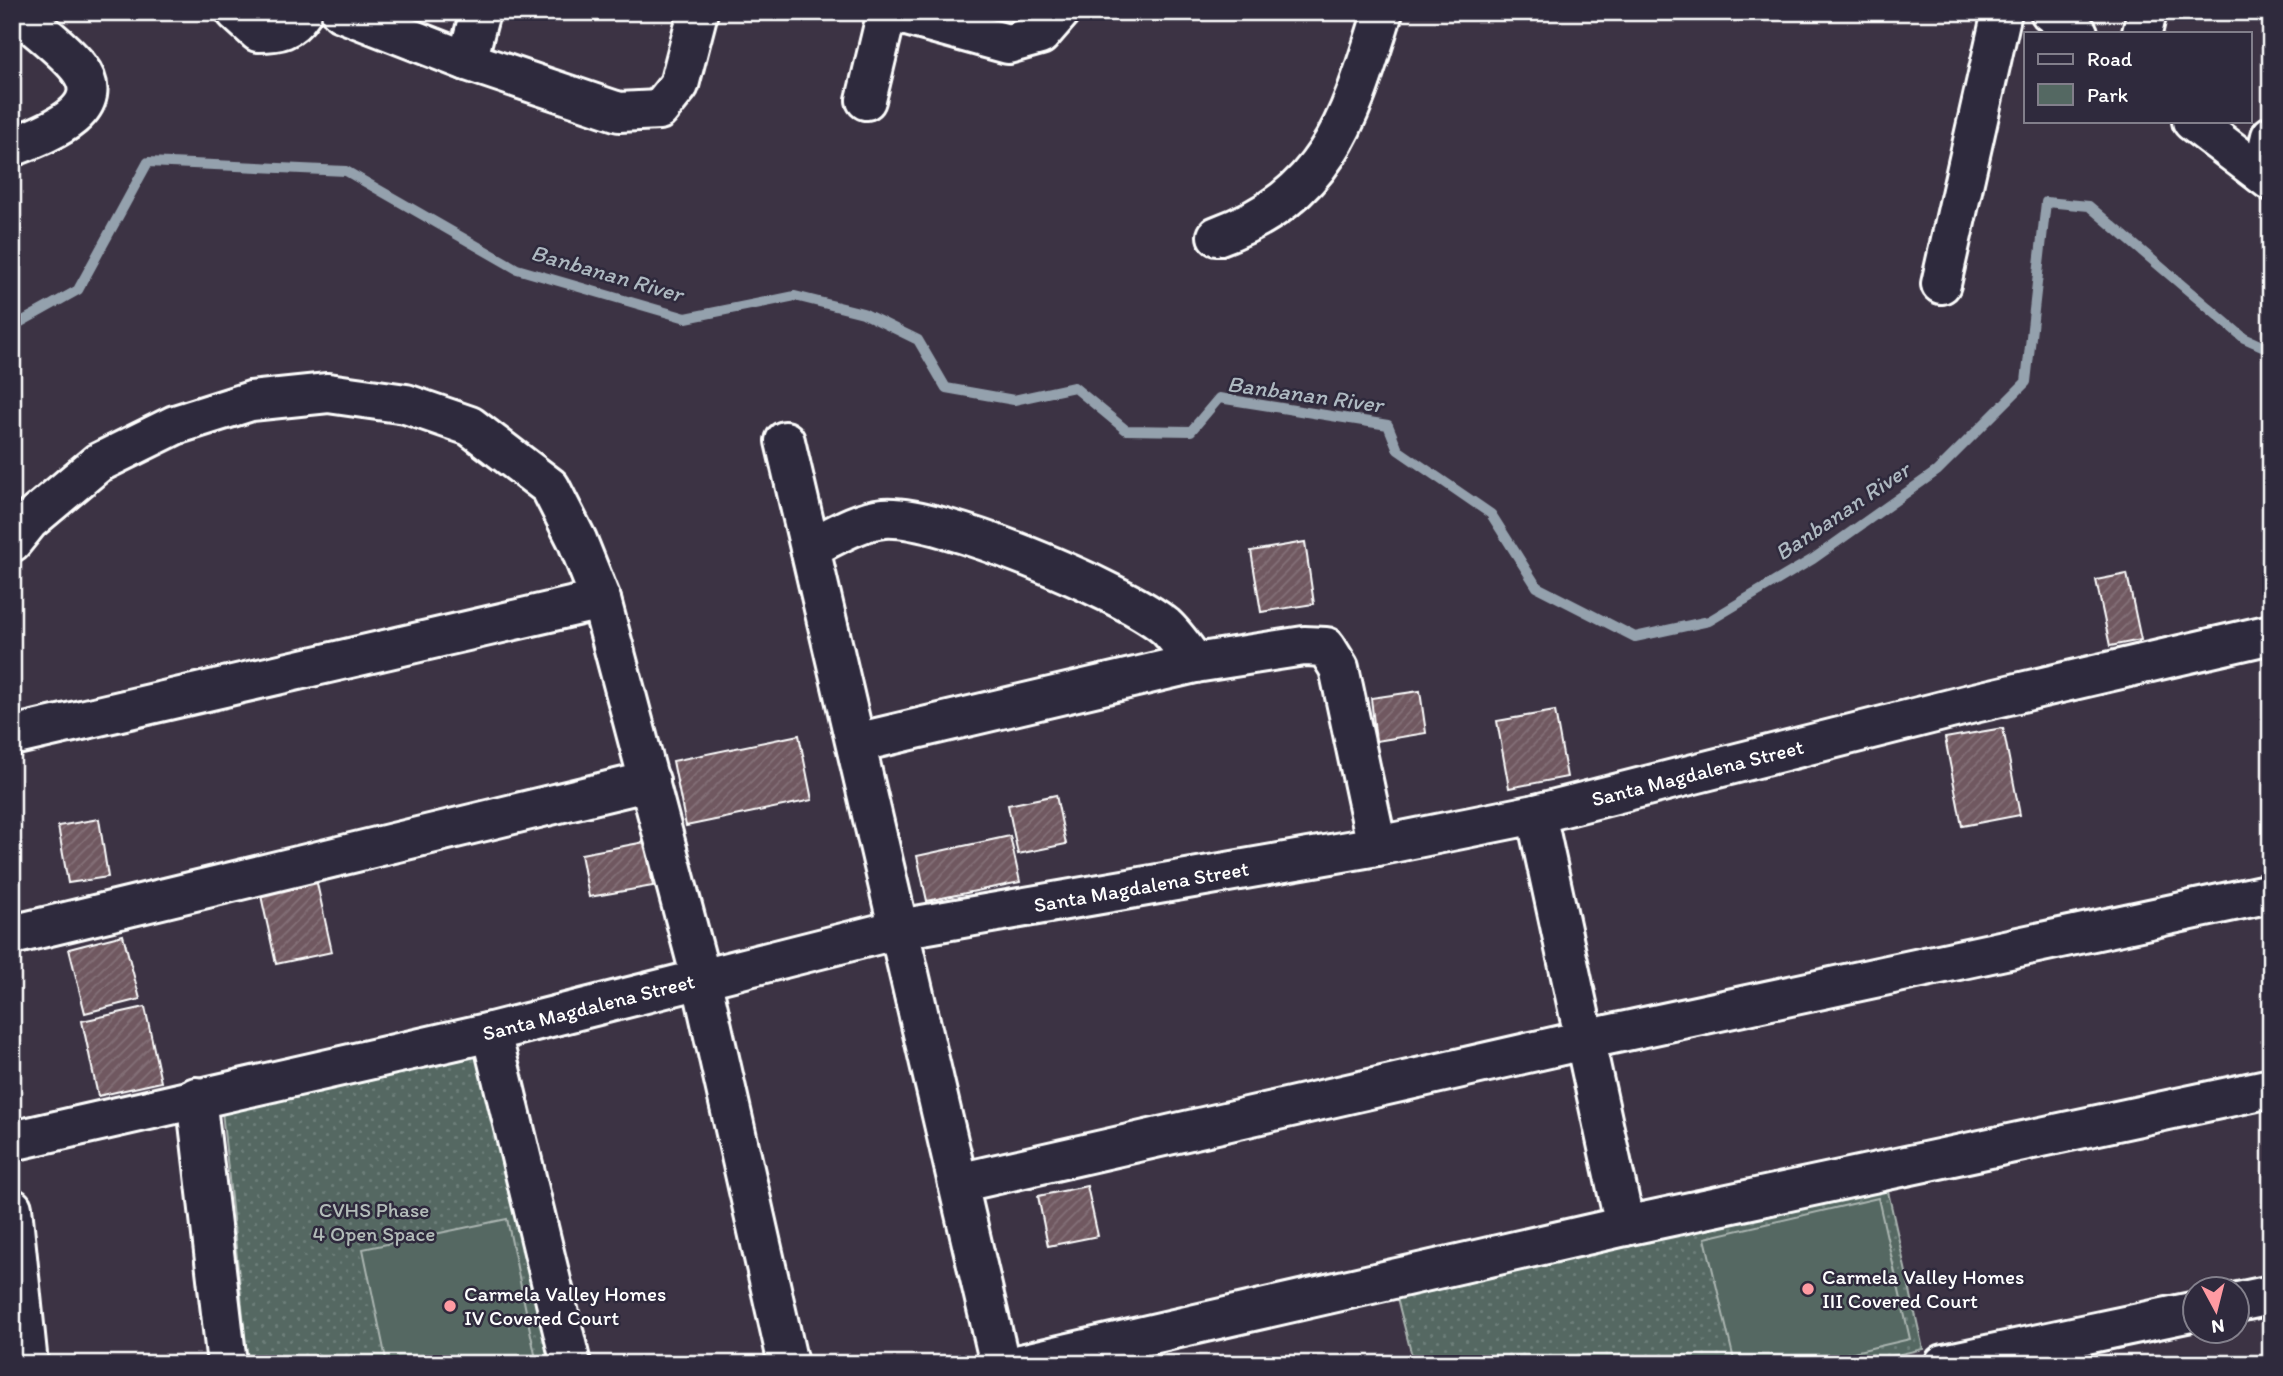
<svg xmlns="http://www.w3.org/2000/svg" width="2283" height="1376" font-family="Itim,sans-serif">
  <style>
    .green { fill: url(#green-dots); stroke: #aab4b0; stroke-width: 2 }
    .pitch { fill: #546862; stroke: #aab4b0; stroke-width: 2 }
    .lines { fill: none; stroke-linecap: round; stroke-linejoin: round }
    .stream { stroke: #94a1ad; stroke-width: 10 }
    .building { fill: url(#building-hatch); stroke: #fff; stroke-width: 2 }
    .minor-casing { stroke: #fff; stroke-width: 44 }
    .minor { stroke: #2f2a3d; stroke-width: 38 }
    .poi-dot { fill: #ff9aa2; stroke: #2f2a3d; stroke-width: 2.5 }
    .labels { text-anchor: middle; stroke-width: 5; stroke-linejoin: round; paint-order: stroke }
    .street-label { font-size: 21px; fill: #fff; stroke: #2f2a3d }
    .park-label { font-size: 21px; fill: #b2bbb8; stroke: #2f2a3d }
    .poi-label { font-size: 21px; fill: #fff; stroke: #2f2a3d; text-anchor: start }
    .water-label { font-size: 23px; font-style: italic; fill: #aeb9c1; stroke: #2f2a3d }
  </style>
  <defs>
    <pattern id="green-dots" width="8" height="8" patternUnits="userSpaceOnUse" patternTransform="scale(1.75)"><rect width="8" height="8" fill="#546862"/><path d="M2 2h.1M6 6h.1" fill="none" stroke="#6e7f7a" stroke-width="1.8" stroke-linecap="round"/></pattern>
    <pattern id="building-hatch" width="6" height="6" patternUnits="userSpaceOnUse" patternTransform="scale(1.75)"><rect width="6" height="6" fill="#6f5860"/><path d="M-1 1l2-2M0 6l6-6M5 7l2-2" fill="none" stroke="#857178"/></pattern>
  </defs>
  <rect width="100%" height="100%" fill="#3c3344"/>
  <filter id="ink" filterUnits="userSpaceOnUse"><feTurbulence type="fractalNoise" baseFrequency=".0143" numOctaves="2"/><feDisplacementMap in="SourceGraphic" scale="14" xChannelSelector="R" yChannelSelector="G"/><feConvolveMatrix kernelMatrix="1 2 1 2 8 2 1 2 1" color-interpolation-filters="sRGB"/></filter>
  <g filter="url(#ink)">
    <!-- green -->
    <path class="green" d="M479 1052 550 1364H248L222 1111Z
      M1887 1187 1923 1349 1857 1364H1414L1397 1298Z"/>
    <!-- pitch -->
    <path class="pitch" d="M1878 1198 1910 1339 1802 1364H1735L1705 1238Z
      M507 1219 537 1364H387L363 1249Z"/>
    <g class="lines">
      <!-- stream -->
      <path class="stream" d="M12 327 78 290 148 162 346 171 517 269 686 318 795 296 863 313 918 340 946 388 1014 400 1074 387 1126 430 1191 431 1219 398 1388 425 1398 450 1491 514 1537 587 1635 637 1709 621 1813 559 1937 471 2026 382 2046 202 2089 206 2244 338 2271 350"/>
    </g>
    <!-- building -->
    <path class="building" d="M1305 542 1314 604 1261 612 1251 551Z
      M2127 574 2141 640 2110 646 2096 580Z
      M1420 691 1426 733 1376 741 1371 698Z
      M1555 711 1567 777 1509 788 1497 721Z
      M2003 728 2020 815 1962 826 1945 738Z
      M799 735 812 800 686 826 673 761Z
      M1056 795 1066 844 1018 854 1008 805Z
      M99 819 108 877 68 883 58 826Z
      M1010 836 1020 882 927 901 917 856Z
      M645 842 653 886 589 897 581 854Z
      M316 879 332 952 276 964 260 891Z
      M123 935 140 999 85 1013 69 949Z
      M145 1007 161 1082 98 1096 82 1021Z
      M1087 1186 1098 1236 1048 1246 1038 1196Z
      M2080 1349 2083 1364H2010Z"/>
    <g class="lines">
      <defs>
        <g id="minor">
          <path d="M236 12 258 32C279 32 290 30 302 12"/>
          <path d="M341 12 467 61 619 112 659 110 679 85 698 12"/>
          <path d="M892 12 1008 44 1040 35 1060 12"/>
          <path d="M2050 12 2078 33"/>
          <path d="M2142 33 2147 12"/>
          <path d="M467 61 480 12"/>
          <path d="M866 100 887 12"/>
          <path d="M2192 121 2271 181"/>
          <path d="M12 147C42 135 113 111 78 67 62 47 37 30 18 12"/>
          <path d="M2262 174 2271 136"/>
          <path d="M1217 236C1330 195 1350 117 1383 12"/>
          <path d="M1941 284 2002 12"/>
          <path d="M785 441 1000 1364"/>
          <path d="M12 542 29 521 98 463 175 425 251 401 328 393 406 404 470 426 550 487 577 540 601 600 701 978 788 1364"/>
          <path d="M810 548C832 537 859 520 884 518 939 514 1121 590 1165 626 1176 636 1186 651 1195 663"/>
          <path d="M12 736 601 600"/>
          <path d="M856 743 1195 663 1304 646 1326 647 1339 668 1377 846"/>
          <path d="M1536 814 1625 1226"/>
          <path d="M12 935 650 781"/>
          <path d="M491 1032 571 1364"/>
          <path d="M196 1097 227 1364"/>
          <path id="s1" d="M12 1141 491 1032 899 929 1377 846 1536 814 1970 704 2271 634"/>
          <path d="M958 1183 1584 1040 2271 893"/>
          <path d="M12 1208 28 1364"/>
          <path d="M2238 1302 2271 1295"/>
          <path d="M1021 1364 1625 1226 2271 1088"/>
          <path d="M1944 1364 2196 1311"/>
        </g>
      </defs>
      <!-- minor casing -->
      <use href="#minor" class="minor-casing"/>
      <!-- minor -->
      <use href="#minor" class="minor"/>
    </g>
  </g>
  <!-- markers -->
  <g class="poi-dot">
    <circle cx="1808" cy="1289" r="7"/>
    <circle cx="450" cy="1306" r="7"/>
  </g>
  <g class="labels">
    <!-- street labels -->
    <g class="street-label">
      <text dy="7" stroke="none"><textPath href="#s1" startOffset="1726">Santa Magdalena Street</textPath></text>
      <text dy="7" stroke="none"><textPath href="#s1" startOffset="1158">Santa Magdalena Street</textPath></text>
      <text dy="7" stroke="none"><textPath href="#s1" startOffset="592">Santa Magdalena Street</textPath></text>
    </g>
    <!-- park labels -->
    <g class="park-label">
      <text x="374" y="1217">CVHS Phase<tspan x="374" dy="24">4 Open Space</tspan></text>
    </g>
    <!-- poi labels -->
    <g class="poi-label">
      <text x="1822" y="1284">Carmela Valley Homes<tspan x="1822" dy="24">III Covered Court</tspan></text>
      <text x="464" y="1301">Carmela Valley Homes<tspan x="464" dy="24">IV Covered Court</tspan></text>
    </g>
    <!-- water labels -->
    <g class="water-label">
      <text transform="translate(607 273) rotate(16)" y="8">Banbanan River</text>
      <text transform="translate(1305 394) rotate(8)" y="8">Banbanan River</text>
      <text transform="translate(1842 511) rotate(-34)" y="8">Banbanan River</text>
    </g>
  </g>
  <!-- margin -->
  <rect width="2283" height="1376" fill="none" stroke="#2f2a3d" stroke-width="42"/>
  <rect x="21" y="21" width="2241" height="1334" fill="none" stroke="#fff" stroke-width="2.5" filter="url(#ink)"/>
  <!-- legend -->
  <rect x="2024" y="32" width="228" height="91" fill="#2f2a3d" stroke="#827f8b" stroke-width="2"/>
  <rect x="2038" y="54" width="35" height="10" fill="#2f2a3d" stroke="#827f8b" stroke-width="2"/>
  <text x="2087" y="66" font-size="21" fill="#ffffff">Road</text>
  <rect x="2038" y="84" width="35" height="21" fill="#546862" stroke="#827f8b" stroke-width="2"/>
  <text x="2087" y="102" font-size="21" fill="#ffffff">Park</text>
  <!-- north arrow -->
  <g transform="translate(2216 1310) rotate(173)"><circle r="33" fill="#2f2a3d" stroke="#827f8b" stroke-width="2"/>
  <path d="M0-5L12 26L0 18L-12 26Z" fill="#ff9aa2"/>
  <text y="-10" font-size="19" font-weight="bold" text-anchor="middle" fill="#ffffff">N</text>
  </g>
</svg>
